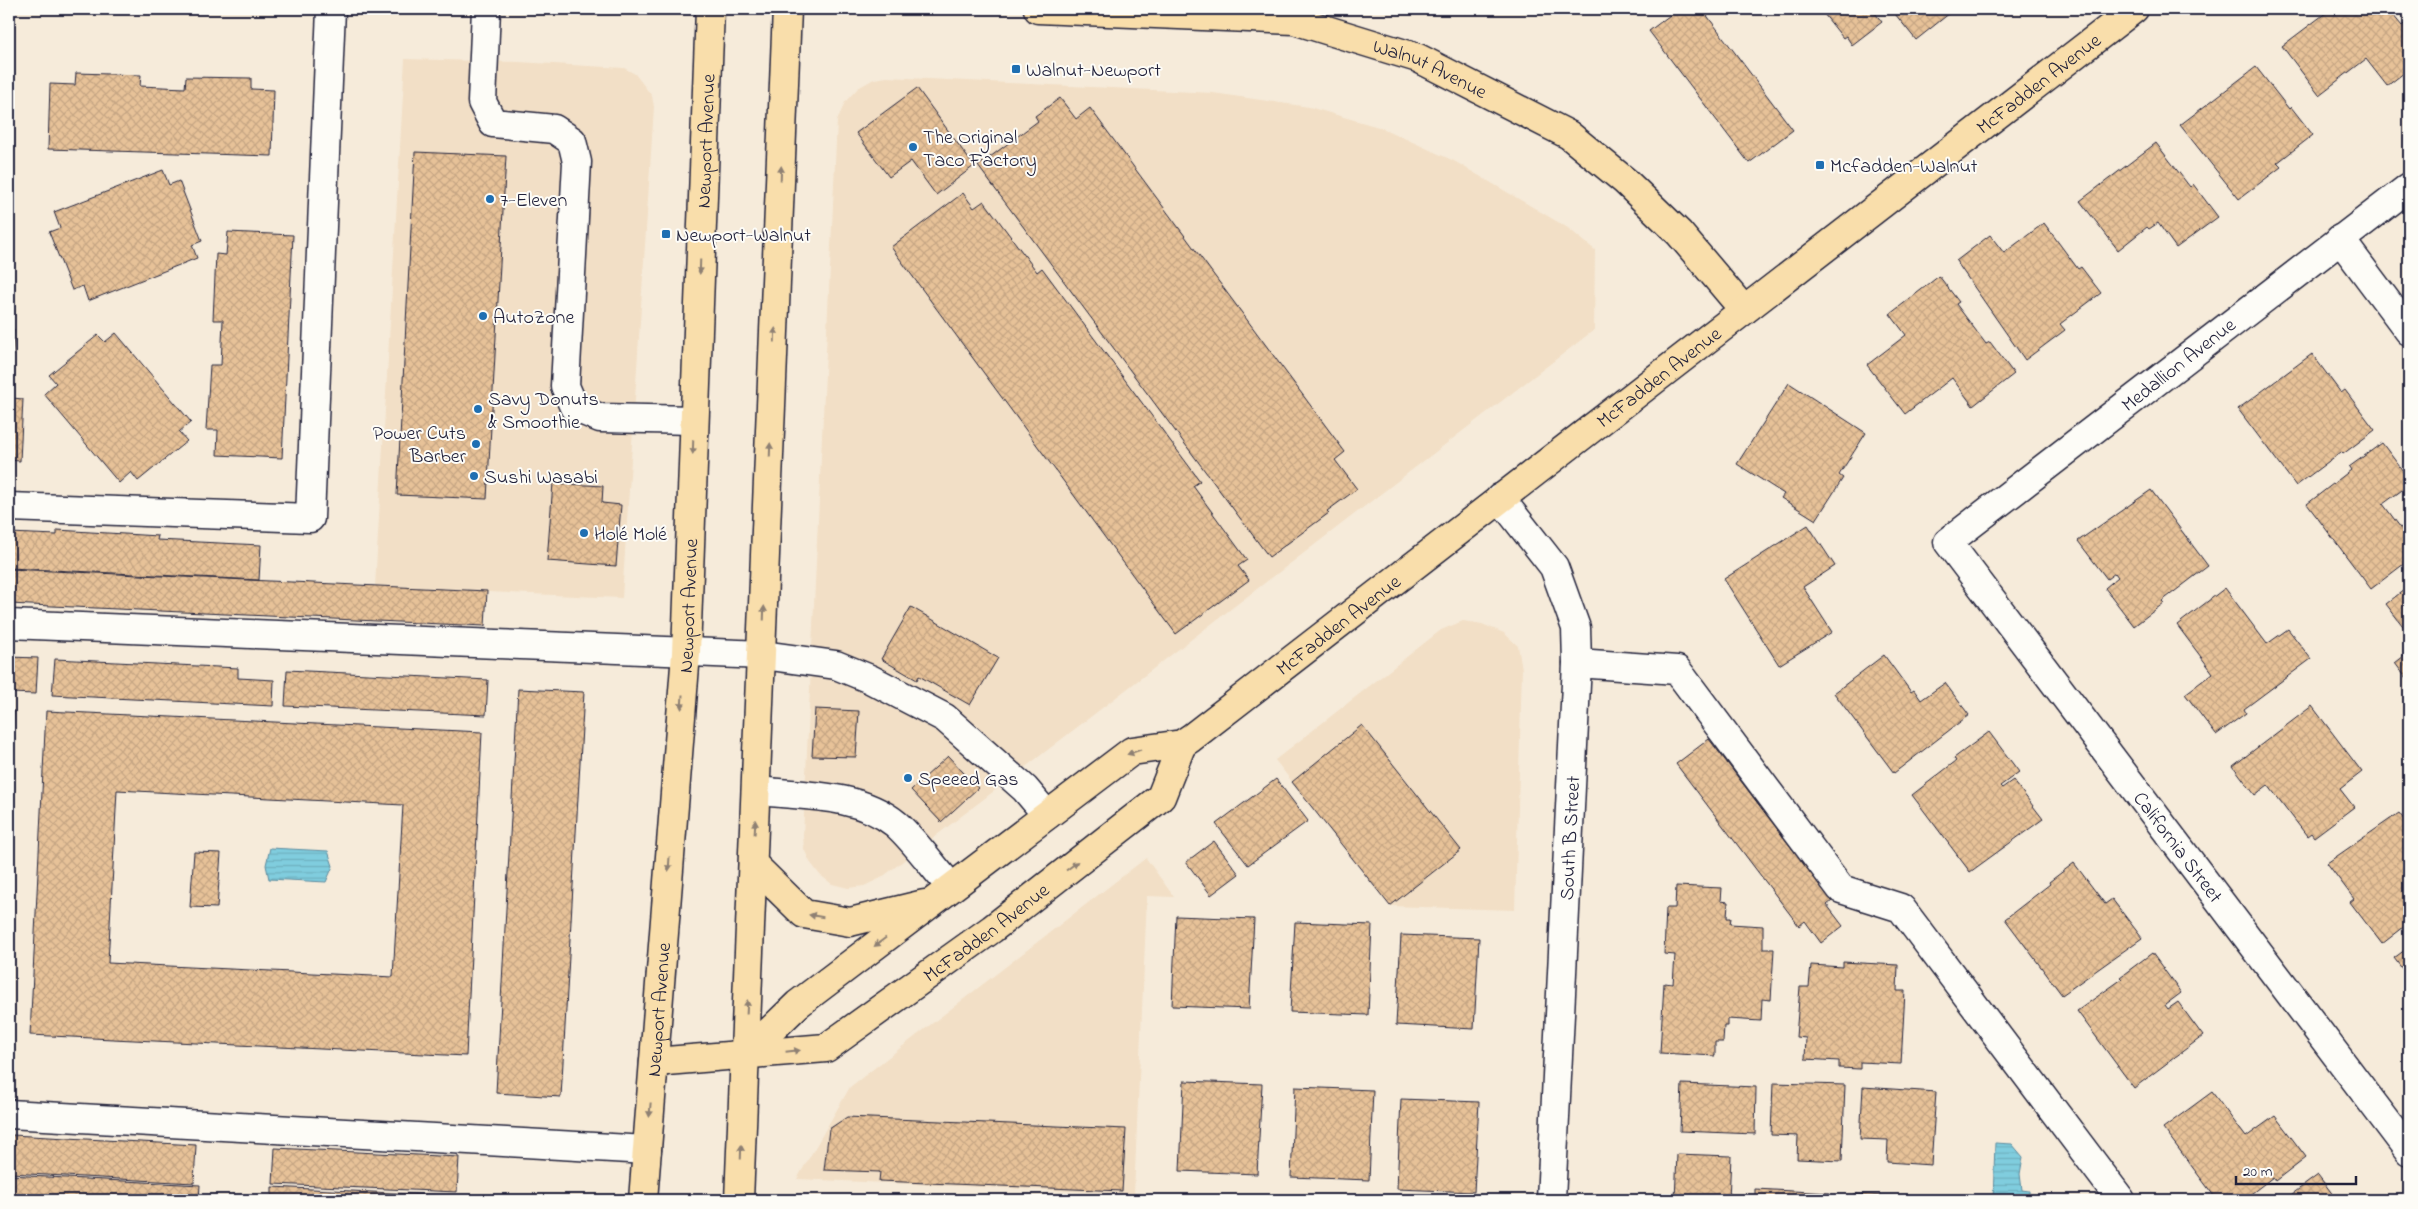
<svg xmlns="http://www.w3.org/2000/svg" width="2418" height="1209" font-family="'Indie Flower',sans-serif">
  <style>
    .built { fill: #f2dfc6 }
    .water { fill: url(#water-rules); stroke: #5a899d }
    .building { fill: url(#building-cross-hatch); stroke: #22223b; fill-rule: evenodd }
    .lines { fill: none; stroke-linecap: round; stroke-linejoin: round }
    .minor-casing { stroke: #22223b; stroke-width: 31 }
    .major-casing { stroke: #22223b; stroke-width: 31 }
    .minor { stroke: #fdfcf7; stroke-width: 28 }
    .major { stroke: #f9deab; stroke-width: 28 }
    .oneway { fill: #8e8073 }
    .poi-dot { fill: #1f6fb2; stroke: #fdfcf7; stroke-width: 2 }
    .labels { text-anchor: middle; stroke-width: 4; stroke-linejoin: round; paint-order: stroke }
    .poi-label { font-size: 20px; fill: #22223b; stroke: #fdfcf7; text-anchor: start }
    .street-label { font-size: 20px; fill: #22223b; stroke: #fdfcf7 }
  </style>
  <defs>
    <pattern id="water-rules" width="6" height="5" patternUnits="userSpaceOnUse" patternTransform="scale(1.25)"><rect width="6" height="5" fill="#80cdde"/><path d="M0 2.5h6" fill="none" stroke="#6eb0bf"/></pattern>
    <pattern id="building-cross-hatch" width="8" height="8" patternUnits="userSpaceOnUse" patternTransform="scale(1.25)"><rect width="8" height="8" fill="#e7c298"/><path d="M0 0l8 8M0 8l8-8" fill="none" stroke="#c6a684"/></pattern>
  </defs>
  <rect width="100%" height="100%" fill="#f6ebda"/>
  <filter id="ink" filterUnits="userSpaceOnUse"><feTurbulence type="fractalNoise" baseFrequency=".02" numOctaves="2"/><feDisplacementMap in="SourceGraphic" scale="10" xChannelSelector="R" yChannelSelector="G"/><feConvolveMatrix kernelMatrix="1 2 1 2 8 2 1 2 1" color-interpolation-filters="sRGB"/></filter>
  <g filter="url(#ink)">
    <!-- built -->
    <path class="built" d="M405 59 518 62 624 68 635 74 652 96 654 107 622 598 375 587Z
      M887 77 1213 93 1309 107 1382 128 1454 161 1568 228 1595 250 1594 330 881 878 864 886 848 888 832 884 820 875 810 862 804 849 803 836 837 121 845 102 858 88 874 79Z
      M1463 621 1482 624 1504 633 1518 646 1522 669 1515 910 1390 906 1275 760 1441 630Z
      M1146 858 1174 897 1147 896 1134 1194 797 1179 850 1087Z"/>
    <!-- water -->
    <path class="water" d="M270 848 328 851 333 866 326 882 269 879 266 865Z
      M1995 1143 2012 1144 2023 1157 2020 1174 2022 1190 2029 1191V1200H1993Z"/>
    <!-- building -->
    <path class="building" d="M1547 9H1564L1561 15Z
      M1678 9H1702L1793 130 1749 163 1649 31Z
      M1820 9H1872L1882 22 1852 45 1846 36 1843 38Z
      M1891 9H1955L1916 40Z
      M2331 9H2388L2402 26 2405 23 2409 28V69L2387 86 2366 59 2319 95 2282 46Z
      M2256 67 2289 109 2291 107 2313 135 2277 163 2281 167 2239 199 2180 125Z
      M76 73 141 75 140 86 185 88 186 77 251 78V89L274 90 272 156 48 149 50 84 75 85Z
      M9 81H12L9 198Z
      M917 88 974 166 936 195 911 161 889 177 856 133Z
      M1060 98 1076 119 1090 108 1345 452 1335 460 1357 489 1327 511 1329 513 1269 557 978 166 1038 121 1035 116Z
      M2156 143 2190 187 2193 184 2218 217 2176 248 2158 223 2149 229 2147 227 2118 250 2080 201Z
      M415 152 506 156 487 499 397 495Z
      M163 170 169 185 179 181 202 241 192 245 197 258 88 301 83 286 72 290 49 232 60 228 54 212Z
      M963 193 974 208 984 201 1037 272 1042 268 1200 481 1193 486 1247 560 1238 566 1249 580 1176 634 891 247Z
      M2044 223 2078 269 2081 267 2101 293 2060 324 2065 330 2025 360 1956 261 1990 235 2004 253Z
      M228 232 293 235 282 458 217 455 218 430H206L210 365H221L223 320H213L216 254 226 255Z
      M1939 276 1959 302 1956 304 1986 344 1990 342 2014 374 1973 406 1952 378 1905 414 1867 365 1906 335 1890 314Z
      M9 329H14L12 366H9Z
      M116 333 191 422 179 432 187 441 138 481 131 472 119 483 44 394 56 383 49 375 98 335 105 342Z
      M2312 354 2341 393 2345 390 2375 430 2343 454 2341 452 2296 486 2238 409Z
      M9 382H13L12 398 23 399 20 461 9 460Z
      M1789 383 1866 433 1839 475 1843 478 1816 520 1781 498 1784 494 1737 464Z
      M2382 443 2409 479V485L2383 504 2409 539V560L2371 589 2307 504 2351 470 2349 467Z
      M553 483 603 486 602 503 621 505 616 566 547 561Z
      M2151 490 2208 566 2162 601 2164 603 2134 626 2105 588 2118 577 2115 573 2107 579 2078 541Z
      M1808 525 1835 566 1803 587 1832 632 1779 665 1724 579Z
      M57 530 158 536 157 540 261 545 259 580 9 568V533L57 535Z
      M9 569 487 591 485 626 9 604Z
      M2409 586V634L2386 604Z
      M2225 588 2267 644 2288 629 2311 659 2244 709 2246 713 2216 735 2185 694 2213 673 2177 625Z
      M911 607 998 658 970 705 919 676 917 680 881 659Z
      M2409 652V682L2395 663Z
      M1884 655 1911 692 1914 690 1921 700 1945 683 1969 715 1894 773 1834 693Z
      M9 657 38 658 36 694 9 693Z
      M55 659 238 668V678L274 680 273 706 52 695Z
      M287 670 488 680 486 715 285 706Z
      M518 689 584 692 561 1097 496 1093Z
      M2312 706 2362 772 2340 789 2354 807 2314 837 2311 833 2307 836 2268 785 2255 795 2233 766Z
      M815 709 859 711 856 757 812 756Z
      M9 710 14 711 9 816Z
      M46 711 482 732 466 1056 30 1035ZM117 790 403 805 393 977 108 963Z
      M1362 725 1461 850 1390 906 1292 782Z
      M1989 732 2019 772 2000 786 2002 788 2013 780 2043 819 1970 872 1912 795 1956 761 1954 758Z
      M1709 739 1832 901 1827 905 1843 926 1821 943 1805 921 1799 926 1676 764Z
      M948 756 978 788 941 822 911 790Z
      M1276 779 1308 821 1248 865 1216 824Z
      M2399 813 2409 826V923L2382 944 2350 902 2354 899 2327 863Z
      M1214 841 1239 874 1211 895 1186 862Z
      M194 852 221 853 217 908 190 907Z
      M2074 863 2105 904 2112 899 2142 938 2062 995 2005 919 2050 884 2049 882Z
      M1676 886 1722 888 1721 901 1728 902 1727 918H1731L1730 924 1763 926V949H1774L1771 1000 1762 999 1761 1021 1727 1019V1026H1724L1723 1042H1715V1056L1660 1053 1664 983 1673 984 1675 955 1664 954 1666 908H1675Z
      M1176 916 1254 919 1249 1009 1172 1006Z
      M1295 922 1372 925 1368 1015 1290 1012Z
      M1401 935 1479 938 1474 1029 1396 1025Z
      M2409 947V978L2394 958Z
      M2152 953 2181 993 2165 1005 2168 1009 2178 1002 2203 1036 2134 1088 2077 1011 2122 979 2120 977Z
      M1843 962 1898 965 1897 991H1905L1901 1064 1860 1062V1069L1839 1068V1061L1805 1059 1806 1038 1796 1037 1800 987H1809L1811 965 1843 967Z
      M1184 1081 1262 1084 1257 1174 1180 1171Z
      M1773 1083 1845 1085 1842 1161 1797 1159 1798 1136 1771 1135Z
      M1682 1084 1756 1087 1755 1134 1680 1131Z
      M1295 1087 1373 1090 1369 1180 1291 1177Z
      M1863 1087 1936 1092 1931 1165 1887 1162 1888 1140 1860 1139Z
      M2212 1092 2246 1137 2275 1116 2306 1157 2275 1181 2273 1177 2243 1200H2217L2163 1128Z
      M1401 1099 1479 1102 1474 1192 1397 1189Z
      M847 1117 1126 1129 1122 1191 879 1181 880 1172 824 1170 829 1129Z
      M12 1135 196 1145 194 1183 10 1173Z
      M275 1148 459 1157 457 1192 273 1184Z
      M1677 1154 1731 1156 1729 1200H1675Z
      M9 1175 200 1185 199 1200H9Z
      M2318 1175 2337 1200H2284Z
      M272 1187 531 1200H272Z
      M1755 1189 1830 1193 1829 1200H1755Z
      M1854 1194 1930 1198V1200H1854Z
      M848 1198 906 1200H848Z"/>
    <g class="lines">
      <defs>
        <g id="minor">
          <path d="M486 9 482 102 493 123 554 129 572 141 577 162 565 386 574 407 600 418 694 420"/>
          <path id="s1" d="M2409 187 1948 542 2409 1151"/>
          <path d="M2340 239 2409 331"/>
          <path d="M1500 498 1554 567 1576 628 1577 663 1551 1200"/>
          <path d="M9 507 310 518 331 9"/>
          <path d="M9 624 763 655 836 665 870 679 945 718 1025 789 1047 815"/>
          <path d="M1577 663 1677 670 1841 889 1901 908 2121 1200"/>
          <path d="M756 791C802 796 858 793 896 824 915 841 934 868 951 887"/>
          <path d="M9 1114 647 1150"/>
        </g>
        <g id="major">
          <path id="s2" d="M1038 9 1294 20 1418 58 1569 135 1625 181 1679 233 1744 310"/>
          <path d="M753 864 804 914 850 922 924 904"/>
          <path id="s3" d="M744 1056 798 1004 1132 751 1182 744 1191 738 2134 9"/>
          <path id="s4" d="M654 1062 826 1048 992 929 1161 797 1182 744"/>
          <path id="s5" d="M643 1200 686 653 710 9"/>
          <path d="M739 1200 787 9"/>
        </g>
      </defs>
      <!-- minor casing -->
      <use href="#minor" class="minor-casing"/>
      <!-- major casing -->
      <use href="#major" class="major-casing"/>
      <!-- minor -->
      <use href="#minor" class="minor"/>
      <!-- major -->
      <use href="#major" class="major"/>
    </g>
    <!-- one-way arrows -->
    <defs><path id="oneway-solid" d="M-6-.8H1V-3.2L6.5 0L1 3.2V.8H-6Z" transform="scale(1.25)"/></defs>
    <g class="oneway">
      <use href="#oneway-solid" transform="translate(781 173) rotate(-88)"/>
      <use href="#oneway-solid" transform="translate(700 267) rotate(92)"/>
      <use href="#oneway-solid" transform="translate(775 335) rotate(-88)"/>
      <use href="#oneway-solid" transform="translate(693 447) rotate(92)"/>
      <use href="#oneway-solid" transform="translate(770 450) rotate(-88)"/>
      <use href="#oneway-solid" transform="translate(764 613) rotate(-88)"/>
      <use href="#oneway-solid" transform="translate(682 702) rotate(94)"/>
      <use href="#oneway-solid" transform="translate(1134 752) rotate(161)"/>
      <use href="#oneway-solid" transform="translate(755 827) rotate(-87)"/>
      <use href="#oneway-solid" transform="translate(669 864) rotate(94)"/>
      <use href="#oneway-solid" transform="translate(1072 866) rotate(-37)"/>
      <use href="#oneway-solid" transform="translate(816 916) rotate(-171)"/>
      <use href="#oneway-solid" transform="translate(880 942) rotate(143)"/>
      <use href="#oneway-solid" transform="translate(747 1007) rotate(-87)"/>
      <use href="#oneway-solid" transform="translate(793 1051) rotate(-6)"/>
      <use href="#oneway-solid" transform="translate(650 1110) rotate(95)"/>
      <use href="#oneway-solid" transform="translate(741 1152) rotate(-88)"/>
    </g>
  </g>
  <!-- markers -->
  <g class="poi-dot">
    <rect x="1011" y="64" width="10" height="10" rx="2.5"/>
    <circle cx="913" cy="147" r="5"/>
    <rect x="1815" y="160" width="10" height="10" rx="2.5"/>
    <circle cx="490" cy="199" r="5"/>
    <rect x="661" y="229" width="10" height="10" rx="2.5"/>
    <circle cx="483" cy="316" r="5"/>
    <circle cx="478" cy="409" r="5"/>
    <circle cx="476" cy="444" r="5"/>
    <circle cx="474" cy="476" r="5"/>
    <circle cx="584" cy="533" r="5"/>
    <circle cx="908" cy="778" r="5"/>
  </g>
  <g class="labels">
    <!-- poi labels -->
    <g class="poi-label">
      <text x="1026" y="76">Walnut-Newport</text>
      <text x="923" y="143">The Original<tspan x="923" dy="23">Taco Factory</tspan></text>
      <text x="1830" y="172">Mcfadden-Walnut</text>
      <text x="500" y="206">7-Eleven</text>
      <text x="676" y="241">Newport-Walnut</text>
      <text x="493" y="323">AutoZone</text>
      <text x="488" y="405">Savy Donuts<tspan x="488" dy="23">&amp; Smoothie</tspan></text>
      <text x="466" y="439" text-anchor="end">Power Cuts<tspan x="466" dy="23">Barber</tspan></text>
      <text x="484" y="483">Sushi Wasabi</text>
      <text x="594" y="540">Holé Molé</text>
      <text x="918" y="785">Speeed Gas</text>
    </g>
    <!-- street labels -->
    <g class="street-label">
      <text dy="7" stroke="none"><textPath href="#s2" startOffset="401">Walnut Avenue</textPath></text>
      <text dy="7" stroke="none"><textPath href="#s3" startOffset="1626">McFadden Avenue</textPath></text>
      <text dy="7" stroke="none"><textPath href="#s5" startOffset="1061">Newport Avenue</textPath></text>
      <text transform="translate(2178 364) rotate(-38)" y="7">Medallion Avenue</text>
      <text dy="7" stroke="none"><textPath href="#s3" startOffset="1146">McFadden Avenue</textPath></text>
      <text dy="7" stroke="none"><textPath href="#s5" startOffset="596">Newport Avenue</textPath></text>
      <text dy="7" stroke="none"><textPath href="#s3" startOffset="741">McFadden Avenue</textPath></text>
      <text transform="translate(1569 838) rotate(-87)" y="7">South B Street</text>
      <text dy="7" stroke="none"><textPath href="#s1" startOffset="964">California Street</textPath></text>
      <text dy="7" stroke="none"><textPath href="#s4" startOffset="370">McFadden Avenue</textPath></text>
      <text dy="7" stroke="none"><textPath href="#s5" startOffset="191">Newport Avenue</textPath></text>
    </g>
  </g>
  <!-- margin -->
  <rect width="2418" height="1209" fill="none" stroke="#fdfcf7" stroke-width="30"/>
  <rect x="15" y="15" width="2388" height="1179" fill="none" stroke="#22223b" stroke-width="2" filter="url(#ink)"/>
  <!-- scale -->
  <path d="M2236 1176v8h120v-8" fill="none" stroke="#22223b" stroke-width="2.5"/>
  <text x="2243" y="1176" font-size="15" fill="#22223b" stroke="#fdfcf7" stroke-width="4" paint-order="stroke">20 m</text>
</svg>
